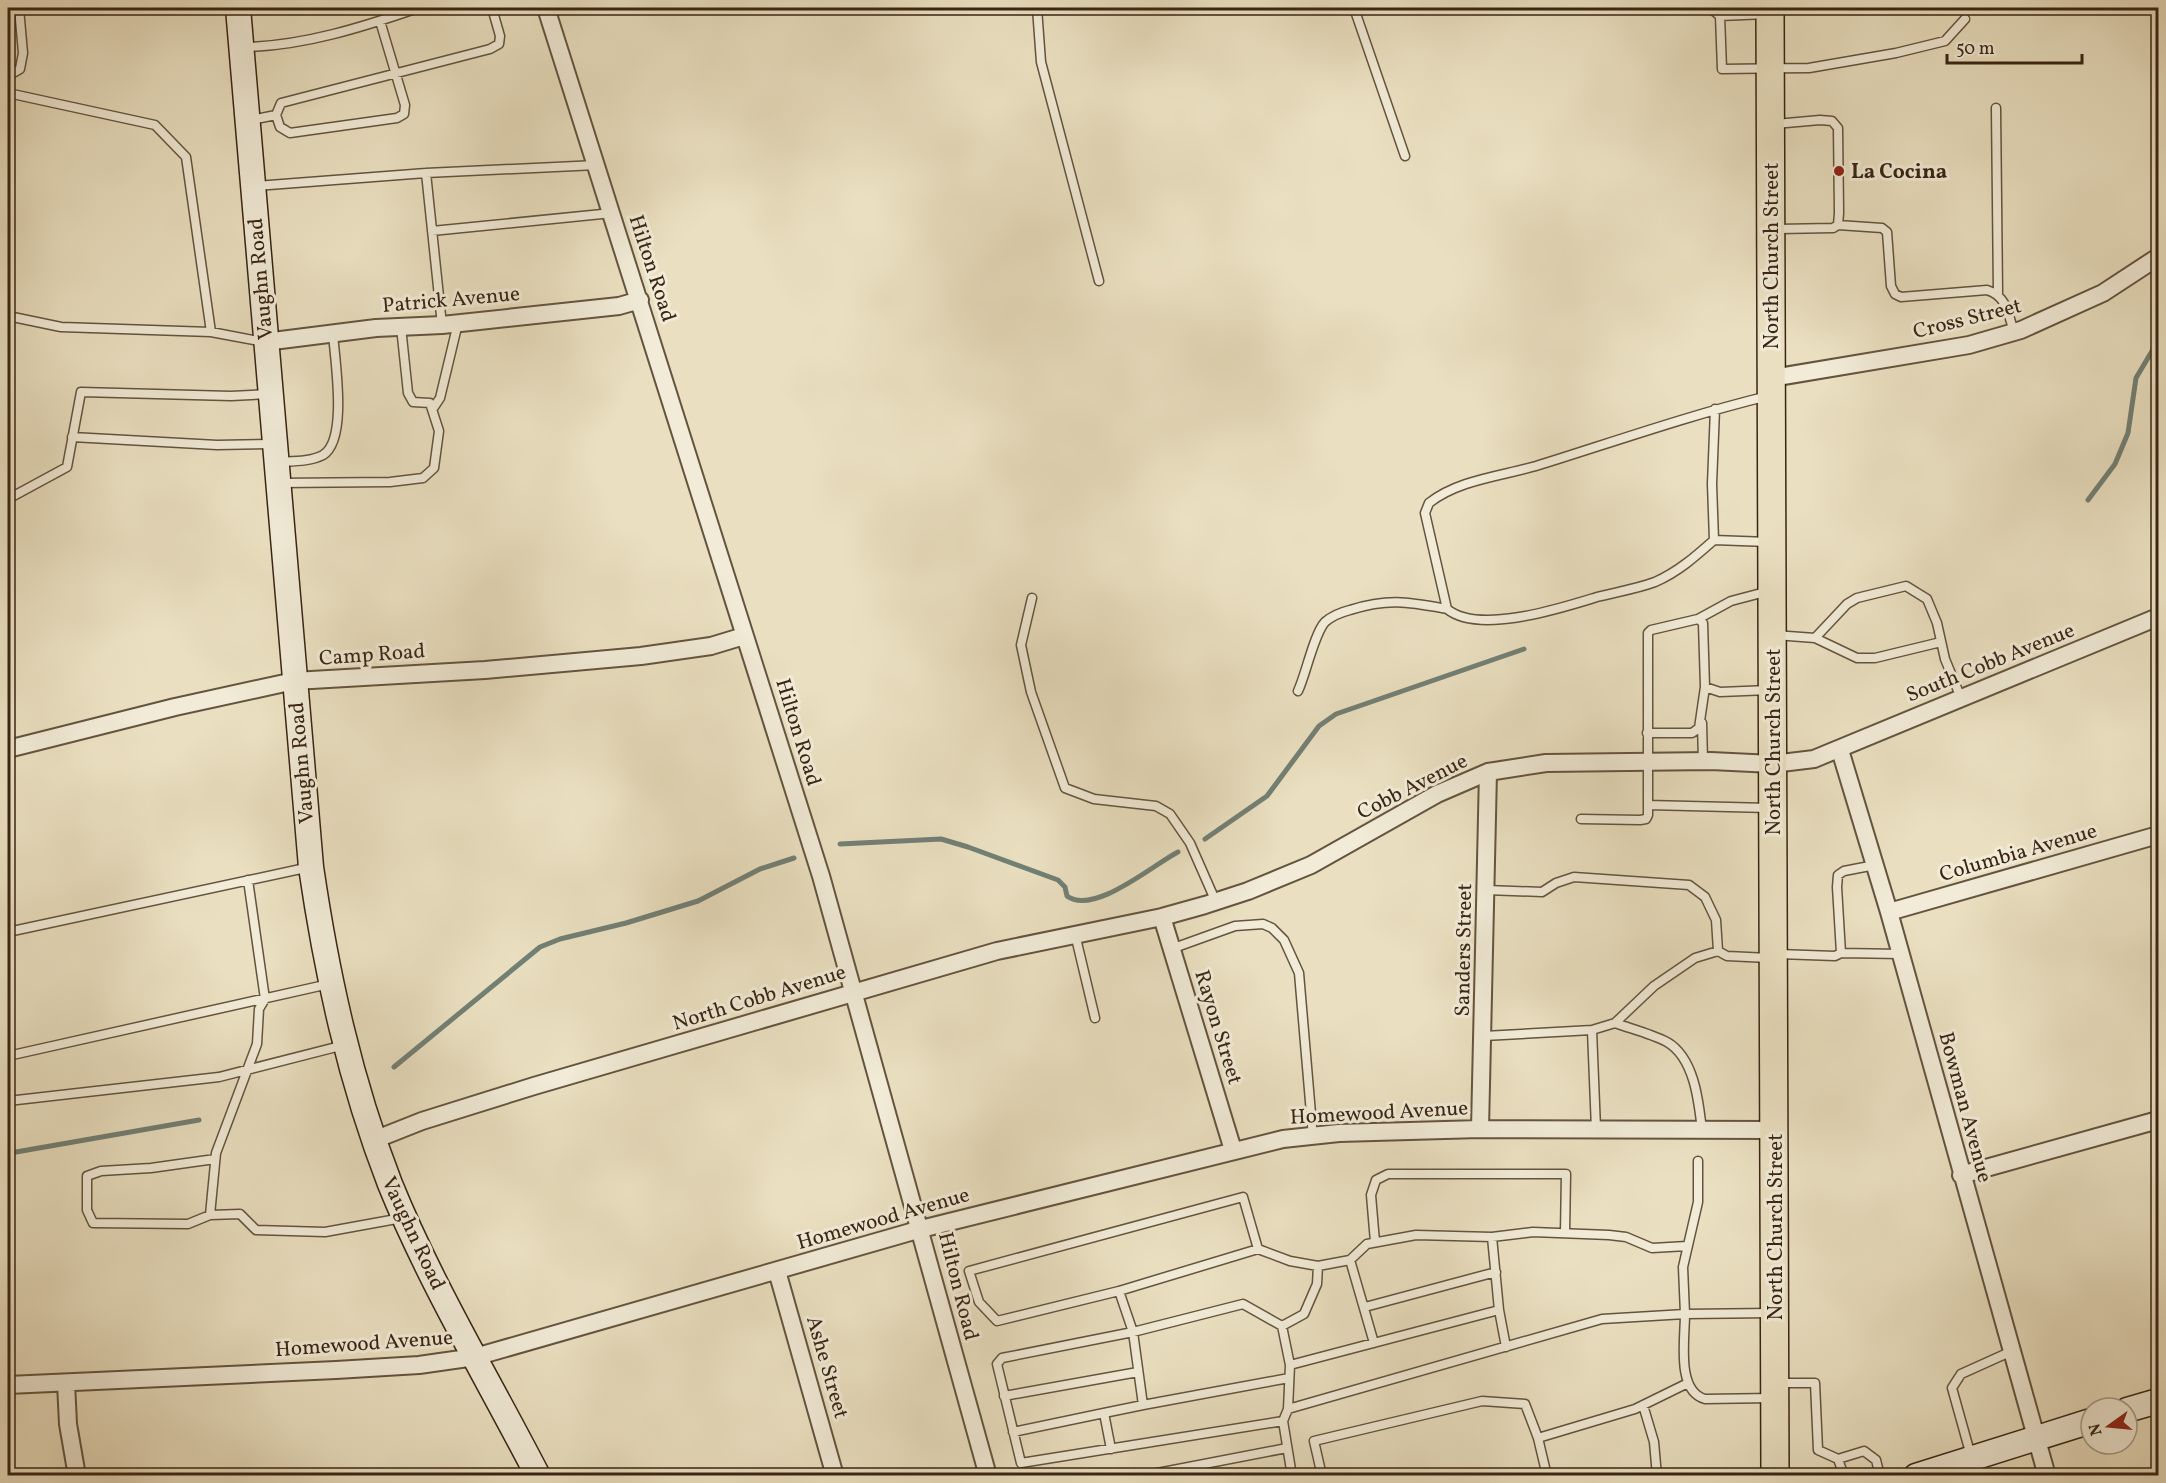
<svg xmlns="http://www.w3.org/2000/svg" width="2166" height="1483" font-family="Vollkorn,serif">
  <style>
    .lines { fill: none; stroke-linecap: round; stroke-linejoin: round }
    .stream { stroke: #728075; stroke-width: 5 }
    .lane-casing { stroke: #64543f; stroke-width: 11 }
    .street-casing { stroke: #64543f; stroke-width: 20 }
    .secondary-casing { stroke: #382514; stroke-width: 27 }
    .primary-casing { stroke: #382514; stroke-width: 30 }
    .lane { stroke: #f1ebd7; stroke-width: 8 }
    .street { stroke: #f1ebd7; stroke-width: 16 }
    .secondary { stroke: #f1ebd7; stroke-width: 24 }
    .primary { stroke: #eae0c1; stroke-width: 27 }
    .poi-dot { fill: #8f2418; stroke: #f1ebd7; stroke-width: 2 }
    .labels { text-anchor: middle; stroke-width: 6; stroke-linejoin: round; paint-order: stroke }
    .poi-label { font-size: 21px; font-weight: bold; fill: #382514; stroke: #f1ebd7; text-anchor: start }
    .street-label { font-size: 21px; fill: #382514; stroke: #f1ebd7 }
  </style>
  <rect width="100%" height="100%" fill="#eae0c1"/>
  <filter id="stains"><feTurbulence type="fractalNoise" baseFrequency=".00333" numOctaves="4"/><feColorMatrix values="0 0 0 0 .2 0 0 0 0 .09 0 0 0 0 .02 0 0 0 .5 -.17"/></filter>
  <radialGradient id="worn" r=".72"><stop offset=".6" stop-color="#630" stop-opacity="0"/><stop offset="1" stop-color="#630" stop-opacity=".3"/></radialGradient>
  <g class="lines">
    <!-- stream -->
    <path class="stream" d="M2088 500 2115 464 2128 433 2136 378 2158 341
      M1205 839 1267 796 1319 726 1336 714 1524 649
      M840 844 941 839 968 847 1058 880 1065 887 1067 896C1094 916 1154 864 1178 852
      M394 1067 540 947 560 939 626 923 698 901 760 869 794 858
      M8 1150 16 1152 199 1120"/>
    <defs>
      <path id="lane" d="M1037 8 1041 62 1099 281
        M1354 8 1405 156
        M1710 8 1720 16
        M1767 14 1720 16 1722 69 1809 68 1896 53 1945 41 1965 19
        M245 47C303 46 363 27 418 8
        M8 76 20 69 23 53 19 8
        M8 93 155 125 186 157 211 332
        M1996 108 1998 293
        M276 115 280 127 290 133 397 118 404 114 405 105 380 21
        M251 120 276 115 281 103 490 49 499 44 500 36 492 8
        M426 173 442 325
        M256 186 426 173 597 165
        M1838 225 1882 228 1887 232 1891 286 1895 294 1901 297 1987 290C2007 296 2008 314 2014 332
        M1775 229 1833 228 1838 225 1839 213 1838 128 1832 121 1820 120 1775 124
        M432 231 612 213
        M8 316 61 327 211 332 264 342
        M434 407 440 398 458 323
        M72 437 217 445 273 444
        M277 462C291 461 310 462 323 455 348 440 335 361 333 334
        M279 483 390 482 423 478 434 468 439 431 430 403 413 402 408 393 401 327
        M8 499 67 467 81 392 231 396 270 394
        M1714 540 1712 484 1715 409
        M1768 542 1714 540C1696 556 1678 572 1655 582 1636 589 1616 592 1597 597 1561 608 1479 635 1447 609L1425 513 1429 503C1458 480 1501 476 1536 466 1613 442 1690 415 1768 396
        M1032 598 1021 645 1031 692 1065 788 1094 799 1156 806 1170 814 1190 843 1216 902
        M1776 635 1815 638 1847 604 1857 598 1906 586 1927 599 1937 623 1945 659 1961 698
        M1815 638 1857 658H1875L1941 642
        M1705 687 1720 692 1769 690
        M1298 691C1306 674 1314 634 1325 622 1332 616 1342 612 1350 610 1389 598 1408 602 1447 609
        M1702 723 1703 761
        M1647 733H1692L1699 728 1705 687 1703 623 1698 619
        M1648 805 1769 808
        M1581 819 1640 820 1646 819 1648 815V633L1651 630 1698 619 1731 601 1769 591
        M1486 890 1542 892 1556 883 1574 877 1689 885 1705 897 1716 920 1718 951 1727 956 1769 958
        M8 932 310 867
        M1075 934 1095 1018
        M1171 949 1235 926 1263 924 1272 928 1284 940 1299 973 1313 1137
        M1841 953 1901 954
        M1776 954 1835 956 1841 953 1837 887 1838 875 1844 871 1875 865
        M1615 1023C1632 1029 1652 1034 1667 1042 1695 1058 1699 1104 1702 1131
        M1592 1030 1615 1023 1654 986 1695 958 1718 951
        M1484 1036 1592 1030 1596 1129
        M8 1056 329 984
        M8 1101 219 1077 344 1045
        M215 1159 151 1168 101 1171 87 1176V1210L93 1223 188 1224 210 1215 240 1214 256 1230 325 1232 402 1218
        M210 1215 216 1153 257 1044 259 1009 265 999 248 880
        M1492 1237 1499 1310
        M1375 1242 1371 1195 1376 1180 1388 1174H1566L1565 1233
        M1258 1249 1290 1261 1318 1266 1350 1260 1367 1244 1416 1235 1492 1237 1533 1232 1609 1235 1626 1237 1652 1248 1687 1246
        M1350 1260 1374 1343
        M1119 1291 1258 1249 1243 1197 969 1271 979 1302 997 1321 1119 1291 1133 1332 1243 1304 1282 1326
        M1365 1307 1496 1272
        M1282 1326 1304 1314 1317 1284 1318 1266
        M1282 1326 1290 1365
        M1778 1383H1815L1818 1450 1838 1459 1844 1476
        M1004 1396 1138 1372
        M1772 1398 1705 1399C1676 1391 1685 1339 1685 1314L1772 1313
        M1643 1405 1654 1442 1657 1476
        M1288 1409 1290 1365 1499 1310 1506 1347
        M1104 1413 1143 1405
        M1283 1421 1021 1463 997 1364 1002 1358 1133 1332 1143 1405 1289 1378
        M1013 1432 1104 1413 1111 1449
        M1971 1456 1952 1388 1961 1374 2012 1351
        M1838 1459 1864 1451 1876 1460 1880 1476
        M1142 1476 1287 1448
        M1292 1476 1283 1421 1288 1409 1602 1319 1685 1314 1683 1267 1698 1202V1161
        M1322 1476 1314 1441 1482 1401 1525 1404 1538 1438
        M1547 1476 1538 1438 1635 1409 1688 1383"/>
      <path id="street" d="M546 8 821 876 988 1476
        M265 342 376 328 442 325 619 306 640 300
        M1772 378 1969 345 2021 330 2103 293 2158 257
        M8 749 175 707 294 681 485 670 641 656 711 646 744 636
        M1840 750 1889 912 2047 1476
        M1889 912 2158 835
        M1162 917 1233 1150
        M1480 1129 1488 772
        M374 1140 422 1121 534 1086 997 951 1162 917 1205 905 1248 891 1311 865 1437 794 1488 772 1546 763 1711 761 1773 764 1814 759 2158 617
        M1961 1175 2158 1120
        M777 1271 835 1476
        M66 1383 68 1424 77 1476
        M8 1385 336 1370 419 1365 475 1357 921 1229 1283 1139 1339 1133 1480 1129 1775 1130"/>
      <path id="secondary" d="M238 8 311 867C327 976 350 1081 390 1184 431 1285 488 1379 538 1476
        M2127 1410 2158 1401
        M1916 1476 2091 1421"/>
      <path id="primary" d="M1770 8 1775 1476"/>
    </defs>
    <!-- lane casing -->
    <use href="#lane" class="lane-casing"/>
    <!-- street casing -->
    <use href="#street" class="street-casing"/>
    <!-- secondary casing -->
    <use href="#secondary" class="secondary-casing"/>
    <!-- primary casing -->
    <use href="#primary" class="primary-casing"/>
    <!-- lane -->
    <use href="#lane" class="lane"/>
    <!-- street -->
    <use href="#street" class="street"/>
    <!-- secondary -->
    <use href="#secondary" class="secondary"/>
    <!-- primary -->
    <use href="#primary" class="primary"/>
  </g>
  <!-- markers -->
  <circle class="poi-dot" cx="1839" cy="171" r="6"/>
  <g class="labels">
    <!-- poi labels -->
    <g class="poi-label">
      <text x="1851" y="178">La Cocina</text>
    </g>
    <!-- street labels -->
    <g class="street-label">
      <text transform="translate(1771 256) rotate(-90)" y="7">North Church Street</text>
      <text transform="translate(653 268) rotate(72)" y="7">Hilton Road</text>
      <text transform="translate(260 279) rotate(-95)" y="7">Vaughn Road</text>
      <text transform="translate(451 299) rotate(-5)" y="7">Patrick Avenue</text>
      <text transform="translate(1967 318) rotate(-14)" y="7">Cross Street</text>
      <text transform="translate(372 654) rotate(-4)" y="7">Camp Road</text>
      <text transform="translate(1990 662) rotate(-22)" y="7">South Cobb Avenue</text>
      <text transform="translate(799 732) rotate(73)" y="7">Hilton Road</text>
      <text transform="translate(1773 742) rotate(-90)" y="7">North Church Street</text>
      <text transform="translate(301 763) rotate(-95)" y="7">Vaughn Road</text>
      <text transform="translate(1412 786) rotate(-27)" y="7">Cobb Avenue</text>
      <text transform="translate(2018 852) rotate(-16)" y="7">Columbia Avenue</text>
      <text transform="translate(1463 950) rotate(-89)" y="7">Sanders Street</text>
      <text transform="translate(759 997) rotate(-17)" y="7">North Cobb Avenue</text>
      <text transform="translate(1219 1027) rotate(73)" y="7">Rayon Street</text>
      <text transform="translate(1966 1107) rotate(75)" y="7">Bowman Avenue</text>
      <text transform="translate(1379 1112) rotate(-3)" y="7">Homewood Avenue</text>
      <text transform="translate(883 1218) rotate(-16)" y="7">Homewood Avenue</text>
      <text transform="translate(1775 1227) rotate(-90)" y="7">North Church Street</text>
      <text transform="translate(414 1233) rotate(65)" y="7">Vaughn Road</text>
      <text transform="translate(959 1286) rotate(76)" y="7">Hilton Road</text>
      <text transform="translate(364 1343) rotate(-4)" y="7">Homewood Avenue</text>
      <text transform="translate(828 1367) rotate(74)" y="7">Ashe Street</text>
    </g>
  </g>
  <!-- margin -->
  <rect width="2166" height="1483" fill="none" stroke="#eae0c1" stroke-width="30"/>
  <rect x="9" y="9" width="2148" height="1465" fill="none" stroke="#382514" stroke-width="3"/>
  <rect x="15" y="15" width="2136" height="1453" fill="none" stroke="#382514" stroke-width="1.5"/>
  <!-- north arrow -->
  <g transform="translate(2109 1426) rotate(255)"><circle r="28" fill="#f1ebd7" stroke="#a79c89" stroke-width="1.5"/>
  <path d="M0-4.5L10 22L0 15L-10 22Z" fill="#8f2418"/>
  <text y="-9" font-size="16" font-weight="bold" text-anchor="middle" fill="#382514">N</text>
  </g>
  <!-- scale -->
  <path d="M1947 54v9h135v-9" fill="none" stroke="#382514" stroke-width="3"/>
  <text x="1956" y="54" font-size="18" fill="#382514" stroke="#f1ebd7" stroke-width="4.5" paint-order="stroke">50 m</text>
  <rect width="100%" height="100%" filter="url(#stains)"/>
  <rect width="100%" height="100%" fill="url(#worn)"/>
</svg>
